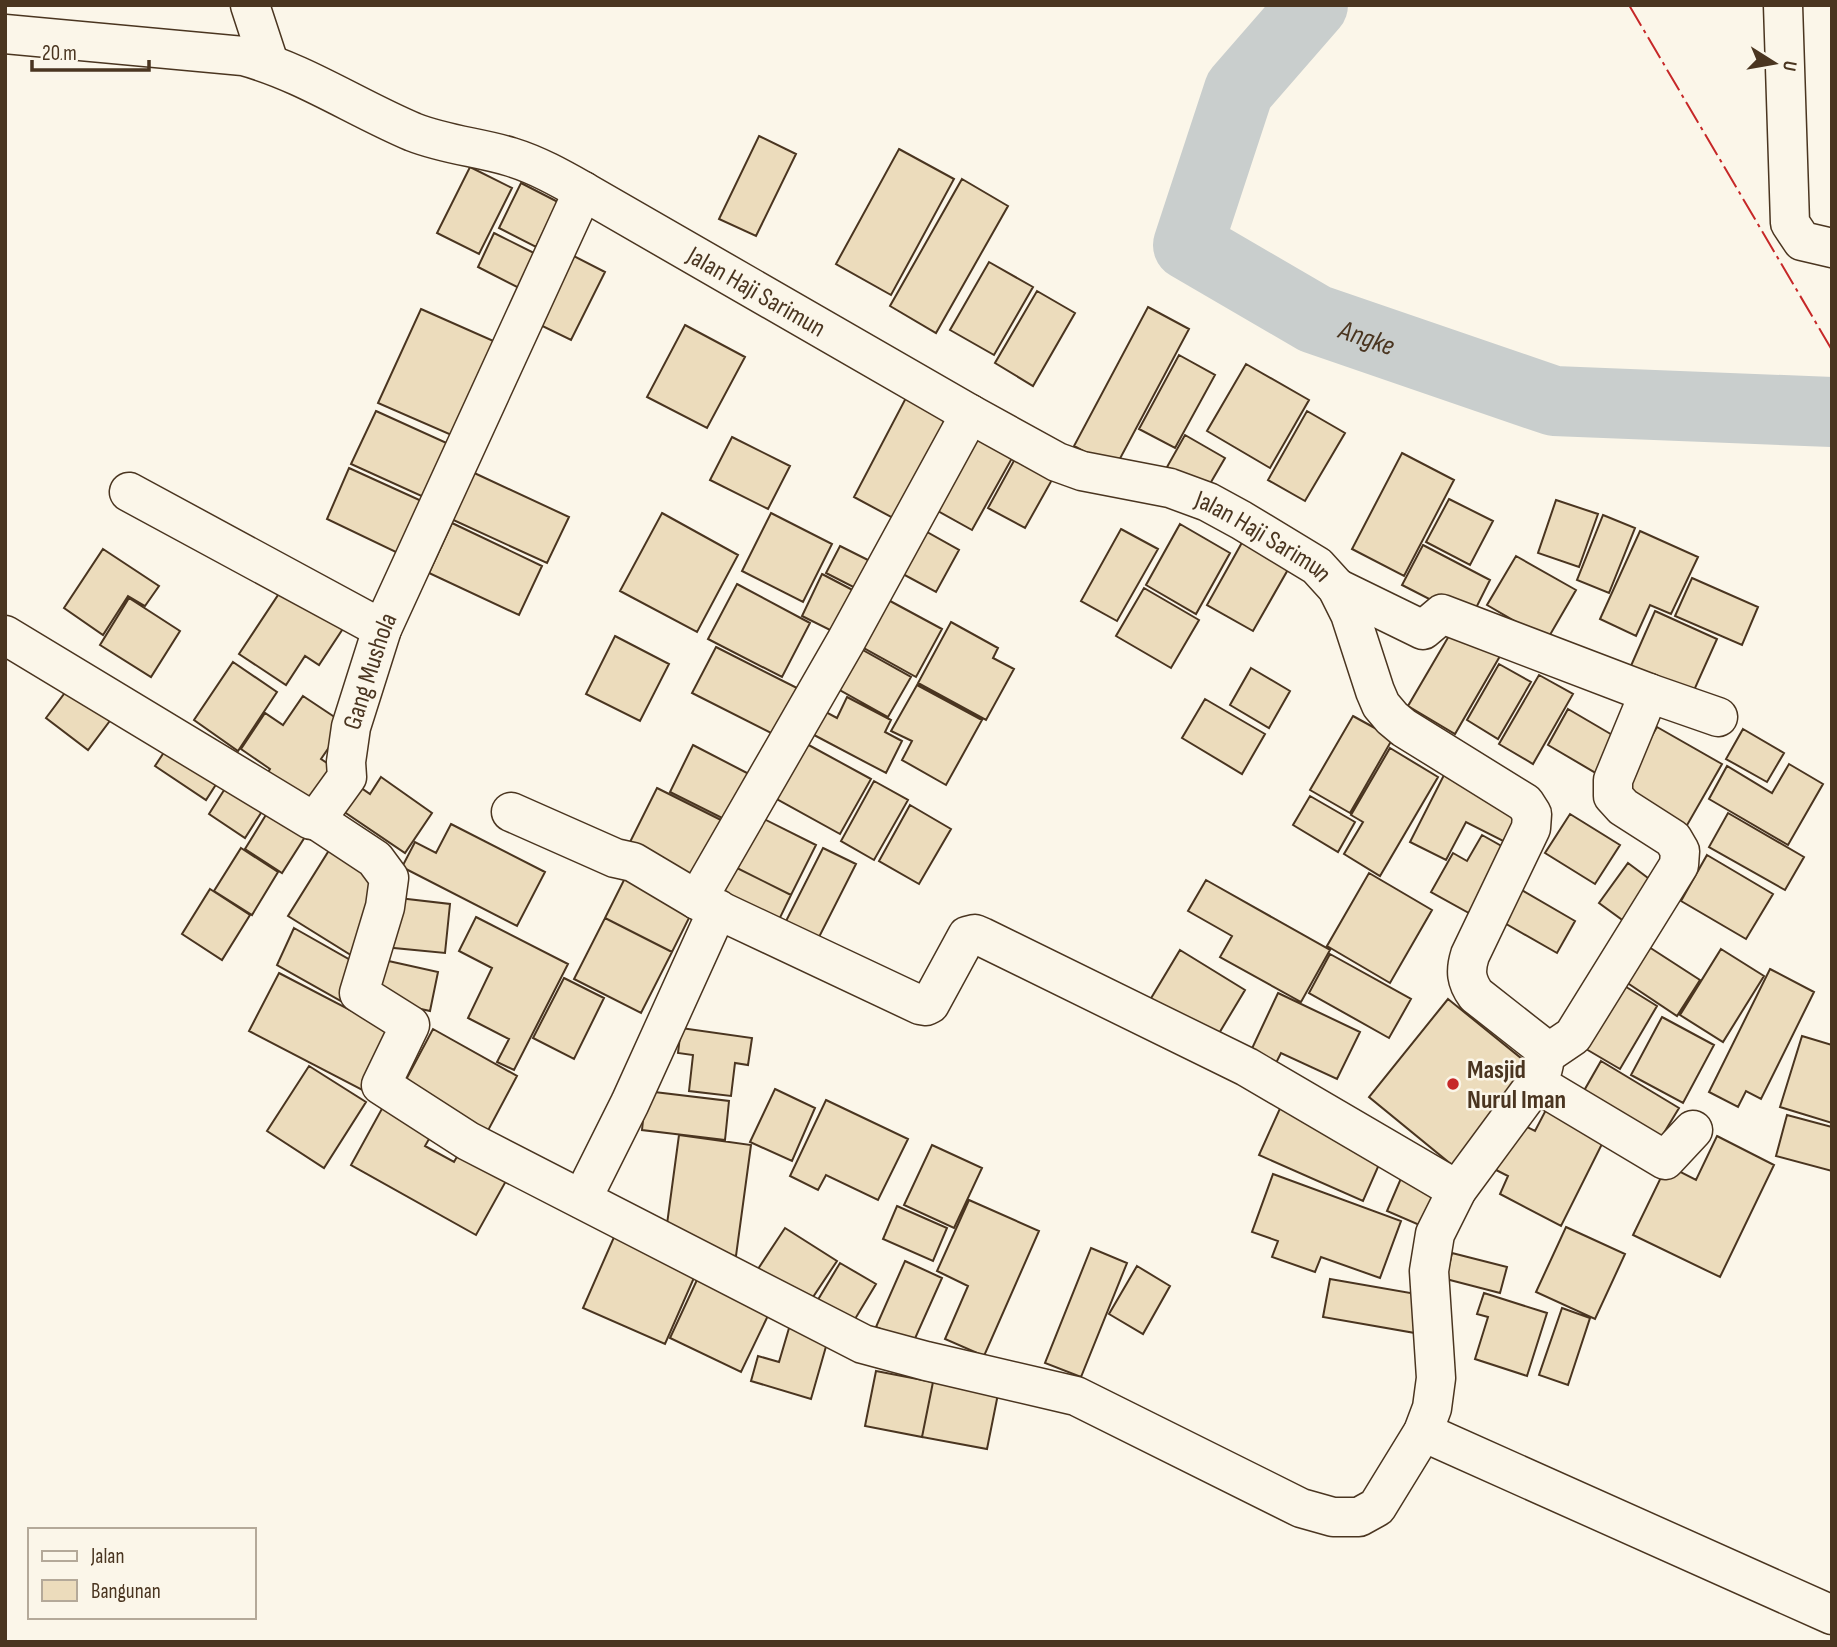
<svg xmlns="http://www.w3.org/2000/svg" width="1837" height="1647" font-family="'Sofia Sans Condensed',sans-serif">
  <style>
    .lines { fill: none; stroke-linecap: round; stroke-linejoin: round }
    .river { stroke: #c9cecd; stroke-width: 70 }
    .building { fill: #ecdcbc; stroke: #4a3520; stroke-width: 2 }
    .minor-casing { stroke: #4a3520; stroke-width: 41 }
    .minor { stroke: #fbf6e9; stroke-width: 38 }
    .power { stroke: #c62828; stroke-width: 2; stroke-dasharray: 24 5 3.5 5; stroke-linecap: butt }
    .poi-dot { fill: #c62828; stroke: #fbf6e9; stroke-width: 2.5 }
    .labels { text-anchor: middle; stroke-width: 5; stroke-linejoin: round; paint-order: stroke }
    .street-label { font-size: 26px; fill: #4a3520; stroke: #fbf6e9 }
    .poi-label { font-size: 26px; font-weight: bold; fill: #4a3520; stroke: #fbf6e9; text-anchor: start }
    .water-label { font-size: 28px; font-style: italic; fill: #4a3520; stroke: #fbf6e9 }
  </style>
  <rect width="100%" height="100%" fill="#fbf6e9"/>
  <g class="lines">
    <!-- river -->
    <path class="river" id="s1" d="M1313 5 1239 90 1188 245 1315 319 1554 401 1832 412"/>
  </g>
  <!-- building -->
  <path class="building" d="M759 136 796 154 756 236 719 219Z
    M899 149 954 179 891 295 836 264Z
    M470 167 512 188 479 254 437 233Z
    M962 179 1008 206 936 333 890 306Z
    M521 183 558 202 536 247 499 228Z
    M494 233 538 255 521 289 478 267Z
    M562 250 605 272 571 340 528 319Z
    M989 262 1033 287 994 355 950 330Z
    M1037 291 1075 313 1033 386 995 363Z
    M1148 307 1189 329 1115 468 1074 446Z
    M421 309 498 343 456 437 378 403Z
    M685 325 745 357 707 428 647 397Z
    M1179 355 1215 375 1175 448 1139 429Z
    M1246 364 1309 400 1270 468 1207 431Z
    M908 394 961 422 906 525 854 497Z
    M376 411 451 445 428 499 351 464Z
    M1307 411 1345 433 1305 501 1268 480Z
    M971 426 1016 451 972 530 927 505Z
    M1185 435 1225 458 1207 489 1167 467Z
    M732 437 790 466 768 509 710 480Z
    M1402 453 1454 480 1404 576 1352 549Z
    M1016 457 1053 478 1025 528 988 508Z
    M349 468 426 503 402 555 327 519Z
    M470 471 569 517 547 563 449 518Z
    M1449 499 1493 521 1470 565 1426 542Z
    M1556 500 1598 514 1579 567 1538 553Z
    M662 513 738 555 697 632 620 591Z
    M771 513 832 544 803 602 742 571Z
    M1603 515 1635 528 1609 593 1577 580Z
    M452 523 542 566 519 615 429 573Z
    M911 523 959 550 936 592 888 566Z
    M1180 524 1230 553 1196 614 1146 585Z
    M1121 529 1158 549 1117 621 1081 601Z
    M1640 531 1698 557 1671 614 1650 605 1636 636 1600 619Z
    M1244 539 1290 566 1253 631 1207 605Z
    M1423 545 1490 580 1470 620 1402 585Z
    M840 546 882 567 869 595 826 573Z
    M103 549 159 586 145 606 128 596 103 635 64 608Z
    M1516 556 1576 590 1547 640 1487 605Z
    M822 574 866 597 846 638 802 616Z
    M1692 578 1758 607 1742 645 1675 616Z
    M288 580 348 621 319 665 305 656 286 685 239 654Z
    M737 584 810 623 782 677 708 639Z
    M1144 588 1199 620 1171 668 1116 636Z
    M879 595 942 629 916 677 853 642Z
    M129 598 180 631 151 677 100 645Z
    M1655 611 1717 639 1691 697 1630 668Z
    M951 622 998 648 993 658 1014 669 986 720 918 683Z
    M1453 629 1500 656 1455 734 1408 706Z
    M615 636 669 664 640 721 586 694Z
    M852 644 911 677 888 717 829 684Z
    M716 647 799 689 775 735 692 693Z
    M233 662 277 692 238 751 194 720Z
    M1499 664 1531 682 1498 739 1467 720Z
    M1251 668 1290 691 1269 728 1230 705Z
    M1539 675 1573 694 1533 764 1499 744Z
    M76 678 118 710 88 750 46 718Z
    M917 685 982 720 946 785 902 760 912 741 891 731Z
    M303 696 345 724 321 759 345 775 319 814 265 777 270 769 241 749 265 713 283 725Z
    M847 697 891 720 885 732 902 741 886 773 814 735 826 712 837 718Z
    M1205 699 1265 734 1242 774 1182 738Z
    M1568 709 1626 743 1606 779 1548 745Z
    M1353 716 1393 738 1350 813 1310 790Z
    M1657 727 1722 764 1686 827 1621 789Z
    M1743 729 1784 753 1767 782 1726 759Z
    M172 740 224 772 206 800 155 766Z
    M805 743 871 779 840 834 775 798Z
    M693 745 749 774 726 820 670 792Z
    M1390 748 1438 777 1380 876 1344 854 1363 822 1351 815Z
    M1789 764 1823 784 1788 845 1709 799 1727 766 1772 793Z
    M1445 773 1527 815 1511 845 1466 822 1446 860 1410 842Z
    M381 777 432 813 405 853 337 807 354 783 370 794Z
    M231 779 268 802 245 838 209 814Z
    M874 781 908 800 874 860 841 841Z
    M657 788 733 826 702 889 626 850Z
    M1310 796 1355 822 1338 852 1293 825Z
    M272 805 310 829 282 873 245 849Z
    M910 805 951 829 919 884 879 861Z
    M1728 813 1804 857 1785 890 1709 847Z
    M754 814 816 845 791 895 729 864Z
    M1570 814 1620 845 1595 884 1545 853Z
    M451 824 545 872 517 926 402 867 415 842 436 853Z
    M1482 835 1512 852 1476 917 1431 892 1453 853 1467 861Z
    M333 844 386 878 354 957 288 916Z
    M241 848 278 872 252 915 214 891Z
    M823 848 856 864 816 943 783 927Z
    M1707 855 1773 894 1746 939 1681 901Z
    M1628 863 1660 887 1632 927 1599 903Z
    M729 864 791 895 774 930 712 899Z
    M630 868 697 902 672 952 605 918Z
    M1369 873 1432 910 1390 983 1327 946Z
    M1206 880 1330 950 1301 1002 1220 957 1232 936 1188 911Z
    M210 889 250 915 222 960 182 934Z
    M1520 889 1575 921 1557 953 1501 921Z
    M390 897 450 904 445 953 384 947Z
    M476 917 568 964 514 1070 497 1062 509 1039 468 1018 492 968 459 951Z
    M605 918 672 952 641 1013 574 979Z
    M294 928 359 965 341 1001 277 965Z
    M1649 947 1700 980 1677 1016 1626 982Z
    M1721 949 1764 976 1723 1042 1680 1015Z
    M1180 950 1245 990 1215 1040 1150 1000Z
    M1330 954 1411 999 1389 1038 1309 993Z
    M384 960 438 972 430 1011 376 999Z
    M1770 969 1814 992 1761 1099 1746 1091 1738 1107 1709 1092Z
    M279 973 400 1036 370 1094 249 1031Z
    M564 978 604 998 574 1059 533 1038Z
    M1623 985 1657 1006 1620 1069 1586 1049Z
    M1278 993 1360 1032 1337 1079 1281 1053 1273 1069 1248 1057Z
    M1448 999 1537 1071 1457 1169 1369 1097Z
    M1662 1017 1714 1045 1683 1103 1631 1075Z
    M681 1028 752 1038 748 1065 735 1063 731 1096 689 1091 693 1055 678 1053Z
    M433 1029 517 1076 484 1138 400 1091Z
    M1802 1036 1832 1045V1123L1780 1107Z
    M1601 1061 1679 1108 1659 1141 1581 1096Z
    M309 1066 366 1102 324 1168 267 1131Z
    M775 1089 815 1108 792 1161 750 1142Z
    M646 1091 729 1101 725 1140 642 1130Z
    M826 1100 908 1139 878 1200 826 1175 818 1190 790 1176Z
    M1282 1104 1385 1151 1363 1201 1259 1155Z
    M384 1105 433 1132 425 1146 454 1162 463 1146 511 1172 476 1235 351 1165Z
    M1548 1106 1606 1136 1561 1226 1500 1194 1508 1176 1496 1170 1519 1123 1535 1131Z
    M1787 1115 1832 1127V1171L1776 1156Z
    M679 1135 751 1145 736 1256 697 1251 665 1239Z
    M1717 1136 1774 1165 1720 1277 1633 1235 1667 1165 1696 1180Z
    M932 1145 982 1168 954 1228 904 1205Z
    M1273 1174 1401 1221 1380 1278 1321 1257 1315 1272 1272 1257 1278 1241 1252 1232Z
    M1402 1176 1439 1192 1424 1227 1387 1211Z
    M969 1200 1039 1231 984 1356 945 1339 968 1286 937 1271Z
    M897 1206 947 1228 933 1261 883 1239Z
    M1566 1227 1625 1254 1595 1319 1536 1292Z
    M618 1228 700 1264 665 1344 583 1308Z
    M785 1228 837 1261 809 1303 758 1269Z
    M1091 1248 1127 1263 1081 1377 1045 1363Z
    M1452 1253 1507 1267 1500 1293 1446 1279Z
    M905 1261 942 1278 913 1343 876 1327Z
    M840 1263 876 1284 849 1329 813 1308Z
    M1137 1266 1170 1286 1143 1334 1109 1314Z
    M703 1267 775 1301 741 1372 670 1338Z
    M1330 1279 1422 1295 1415 1333 1323 1317Z
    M1484 1293 1547 1313 1527 1376 1475 1359 1488 1317 1477 1314Z
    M1562 1308 1590 1318 1568 1385 1539 1375Z
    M792 1318 831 1329 811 1399 751 1381 758 1356 779 1362Z
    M876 1371 933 1382 922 1437 865 1426Z
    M933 1382 998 1394 987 1449 922 1437Z"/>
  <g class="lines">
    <defs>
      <g id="minor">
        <path d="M250 5 269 63"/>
        <path d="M1783 5 1790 223 1802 241 1832 248"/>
        <path id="s2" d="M5 34 243 56C303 72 356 108 413 132 446 145 478 147 511 157 537 165 560 178 583 191L970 414 1057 462 1082 471 1170 488 1208 502 1241 520 1317 566 1337 588 1350 614 1375 691 1381 705 1392 718 1404 728 1525 803 1532 814 1531 828 1470 955C1465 971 1466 981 1476 995L1541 1046C1547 1060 1544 1070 1536 1083L1457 1190 1435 1234 1429 1271 1436 1378 1432 1408 1423 1432 1377 1507 1359 1517H1333L1301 1508 1076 1396 926 1361 863 1344 468 1141 381 1085 410 1025 359 993 385 907 389 878 375 859 316 820"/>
        <path d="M129 492 382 629"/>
        <path d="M1337 588 1423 630 1442 614 1649 693 1718 717"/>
        <path id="s3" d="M5 635 311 820H316L347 777 346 762 351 727 382 629 583 191"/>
        <path d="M511 812 615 858 633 862 697 900 920 1005 926 1006 930 1004 967 936 975 934 982 937 1247 1067 1457 1190"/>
        <path d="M697 900 846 641 970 414"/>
        <path d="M1545 1055 1573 1036 1679 865 1680 851 1673 839 1623 807 1613 796V780L1649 693"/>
        <path d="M1536 1083 1665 1160 1693 1130"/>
        <path d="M582 1199 630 1103 718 909"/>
        <path d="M1423 1432 1832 1615"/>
      </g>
    </defs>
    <!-- minor casing -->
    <use href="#minor" class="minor-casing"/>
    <!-- minor -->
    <use href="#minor" class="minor"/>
    <!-- power -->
    <path class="power" d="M1629 5 1832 350"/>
  </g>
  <!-- markers -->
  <circle class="poi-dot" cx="1453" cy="1084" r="7"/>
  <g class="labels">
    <!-- street labels -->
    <g class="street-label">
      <text dy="9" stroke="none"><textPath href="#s2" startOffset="807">Jalan Haji Sarimun</textPath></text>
      <text dy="9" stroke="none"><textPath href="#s2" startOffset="1374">Jalan Haji Sarimun</textPath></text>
      <text dy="9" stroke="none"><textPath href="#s3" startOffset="525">Gang Mushola</textPath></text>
    </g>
    <!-- poi labels -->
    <g class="poi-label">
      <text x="1467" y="1078">Masjid<tspan x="1467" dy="30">Nurul Iman</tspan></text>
    </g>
    <!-- water labels -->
    <g class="water-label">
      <text dy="10" stroke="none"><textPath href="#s1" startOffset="478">Angke</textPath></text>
    </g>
  </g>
  <!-- border -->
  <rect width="1837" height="1647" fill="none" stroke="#4a3520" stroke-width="14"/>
  <!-- legend -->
  <rect x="28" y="1528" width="228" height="91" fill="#fbf6e9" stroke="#b4a999" stroke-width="2"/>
  <rect x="42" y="1551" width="35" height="10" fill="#fbf6e9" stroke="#b4a999" stroke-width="2"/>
  <text x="91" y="1563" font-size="21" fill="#4a3520">Jalan</text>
  <rect x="42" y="1580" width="35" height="21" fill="#ecdcbc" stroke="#b4a999" stroke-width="2"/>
  <text x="91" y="1598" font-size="21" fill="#4a3520">Bangunan</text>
  <!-- north arrow -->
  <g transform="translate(1774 63) rotate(101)" stroke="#fbf6e9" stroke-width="5" paint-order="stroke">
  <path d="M0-5L12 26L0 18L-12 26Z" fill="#4a3520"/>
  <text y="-10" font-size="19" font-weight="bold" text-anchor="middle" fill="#4a3520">U</text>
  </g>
  <!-- scale -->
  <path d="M32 60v10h117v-10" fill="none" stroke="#4a3520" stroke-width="3.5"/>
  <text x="42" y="60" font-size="21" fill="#4a3520" stroke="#fbf6e9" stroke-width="5" paint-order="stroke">20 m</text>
</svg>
